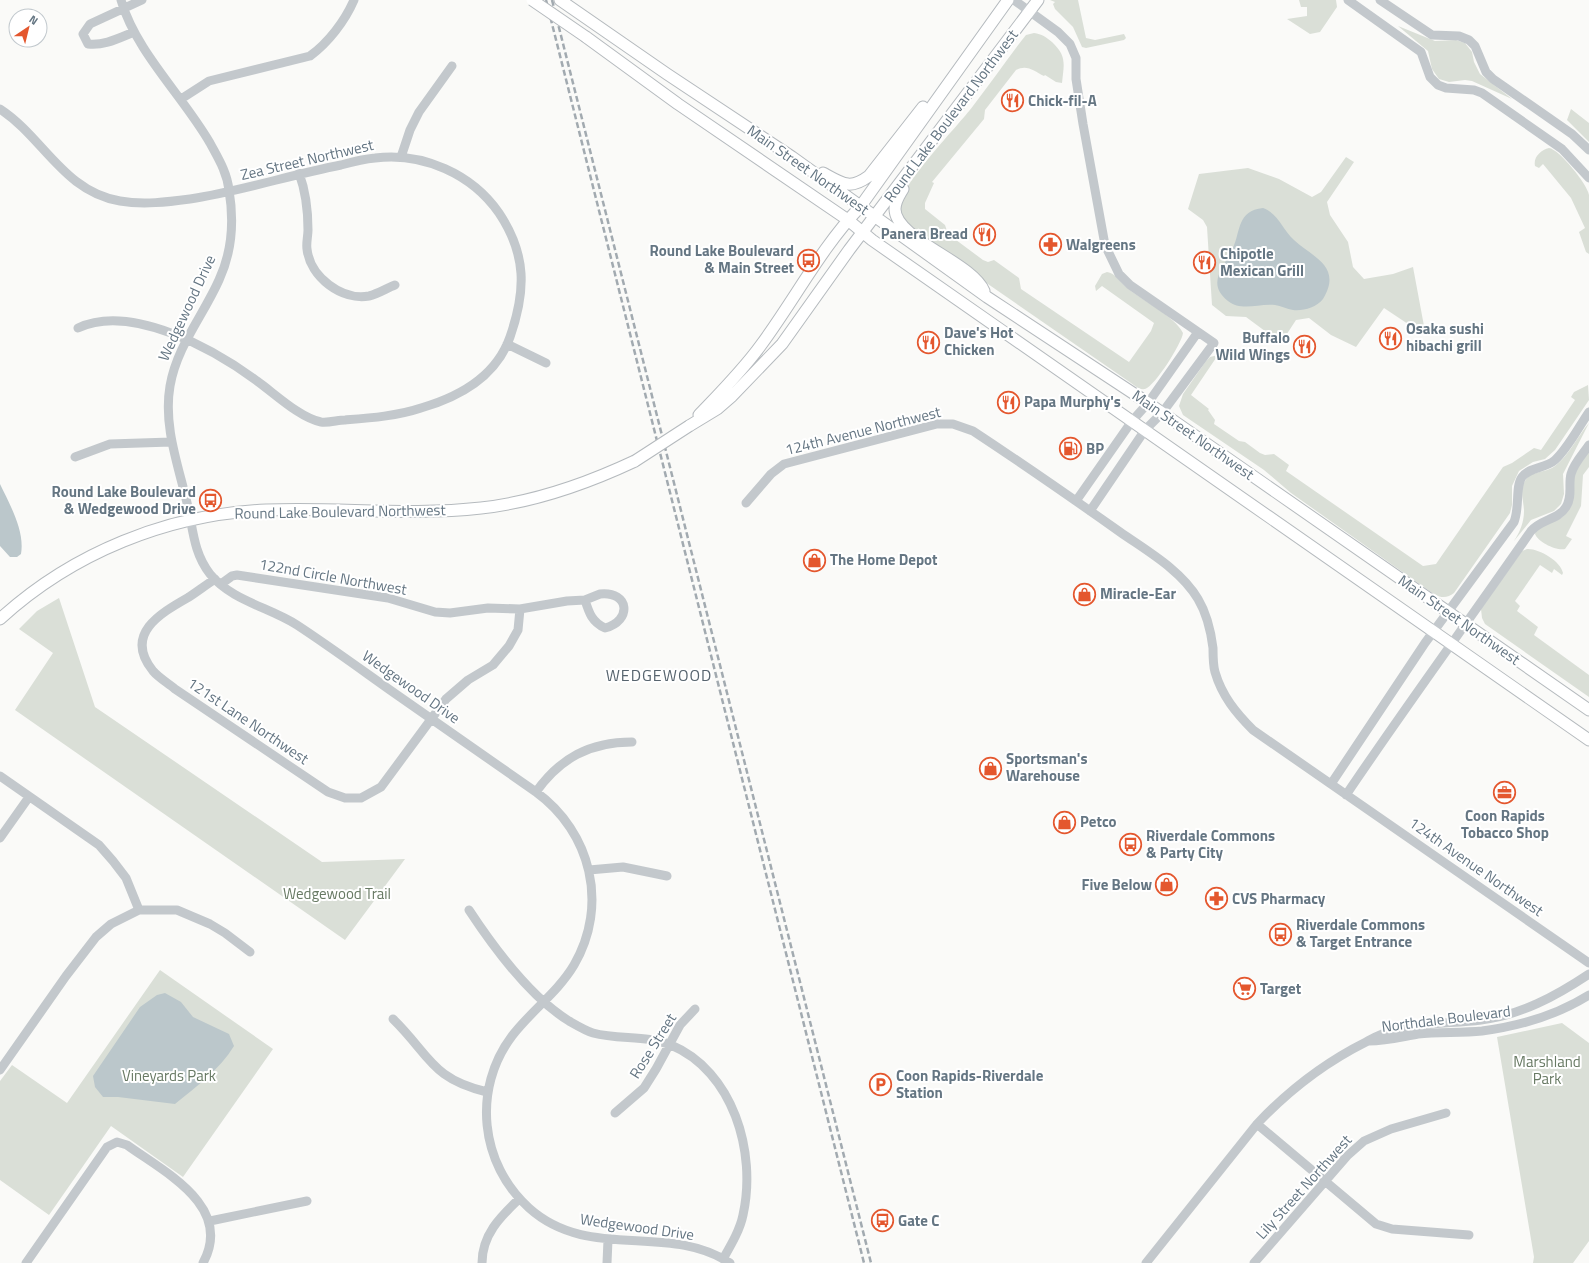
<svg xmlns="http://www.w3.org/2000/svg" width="1589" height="1263" font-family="'Titillium Web',sans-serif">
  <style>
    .green { fill: #dadfd7 }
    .water { fill: #bbc7cb }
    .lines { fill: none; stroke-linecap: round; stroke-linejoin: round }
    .major-casing { stroke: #b5babe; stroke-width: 13 }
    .minor { stroke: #c3c8cc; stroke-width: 9 }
    .major { stroke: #fff; stroke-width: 11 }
    .rail { stroke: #a2aab0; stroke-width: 2.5; stroke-dasharray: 6 3; stroke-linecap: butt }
    .major-bridge-casing { stroke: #b5babe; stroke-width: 13; stroke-linecap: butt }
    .major-bridge { stroke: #fff; stroke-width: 11 }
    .labels { text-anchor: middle; stroke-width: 4; stroke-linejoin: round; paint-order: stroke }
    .poi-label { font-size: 15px; font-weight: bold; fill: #657683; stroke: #fff; text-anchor: start }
    .street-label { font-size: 15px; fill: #657683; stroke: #fff }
    .park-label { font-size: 15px; fill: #687a64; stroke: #fff }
    .neighbourhood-label { font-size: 16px; letter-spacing: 1px; fill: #57646e; stroke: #fff }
  </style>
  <rect width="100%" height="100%" fill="#fafaf8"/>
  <!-- green -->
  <path class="green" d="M1050 0H1078L1086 38 1095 40 1124 34 1126 38 1124 40 1086 48 1082 47 1073 27 1055 9 1053 4 1055 2Z
    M1299 0H1336L1337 7 1320 32 1310 34 1287 19 1307 16V7H1301Z
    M1398 26 1435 41 1456 40 1465 43 1472 52 1474 62 1480 74 1512 99 1472 81 1465 80 1449 82 1439 79 1432 69 1428 51Z
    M1034 33C1042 34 1046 37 1052 42 1067 56 1064 64 1062 83L1056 82 1045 75 1044 76C1034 71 1027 64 1016 70L985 110 984 119 932 182 934 183 925 203V209L945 225 948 234 983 260 988 262 994 260 1019 278 1021 289 1129 362 1151 331 1154 323 1102 286 1096 291 1095 286 1102 274 1107 272C1115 273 1120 282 1126 287 1141 300 1175 316 1183 333 1182 343 1155 386 1145 389 1139 390 1135 386 1131 383L930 244C920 235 898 222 899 207 900 185 958 126 973 106 990 84 1005 62 1022 40L1026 35Z
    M1571 109 1589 123V142L1567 120Z
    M1549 148C1559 149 1588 185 1589 195 1589 214 1589 235 1589 254L1586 252 1579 232 1585 228 1571 198 1543 164 1539 168 1535 166C1533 157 1541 150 1549 148Z
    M1346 157 1354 162 1327 202 1330 215 1348 242 1353 267 1364 279 1393 274 1413 267 1424 326 1417 330 1384 308 1356 347 1331 335 1309 318 1296 320 1281 343 1246 317 1226 316 1212 305 1207 227 1203 220 1188 209 1199 174 1248 168 1279 179 1312 197 1321 192Z
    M1218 355 1191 395 1209 409 1208 410 1215 420 1214 424 1239 441 1245 442 1260 453 1265 455 1274 454 1289 465 1286 471 1423 566 1436 564 1503 467 1512 463 1534 448 1541 450 1575 400 1571 397 1574 392 1588 385 1589 400 1555 450 1545 459 1533 462 1519 471 1512 486V505L1510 513 1454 593C1448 598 1442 598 1435 595L1291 493 1264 470 1183 415 1179 406 1183 394 1206 361 1210 357Z
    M1589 423 1563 474 1564 494 1561 504 1554 511 1531 520 1514 541C1520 532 1524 522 1524 511 1524 502 1519 490 1525 481 1531 471 1542 473 1552 468 1567 459 1577 437 1589 423Z
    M1589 451V467L1583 475 1581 506 1566 536 1572 539 1565 549C1556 551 1538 542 1535 534 1539 522 1558 524 1565 514 1578 497 1570 491 1574 475 1577 467 1584 459 1589 451Z
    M1527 549C1538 548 1561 561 1563 573L1562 575 1554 569 1552 573 1540 565 1515 601 1520 606 1517 611 1538 627 1534 635 1589 675V697L1485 624 1482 618 1481 609 1522 551Z
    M59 598 95 707 322 862 405 859 345 940 15 710 53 653 19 629 37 611Z
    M160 970 273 1049 183 1177 111 1126 49 1215 0 1180V1081L12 1065 67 1103Z
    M1562 1023 1589 1043V1241L1573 1263H1533L1534 1257 1497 1037Z"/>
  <!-- water -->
  <path class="water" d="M1263 208C1279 214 1282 229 1294 240 1312 257 1343 266 1323 299 1316 308 1303 311 1293 310 1287 309 1281 306 1275 305 1259 303 1242 312 1228 301 1205 283 1225 266 1233 248 1241 230 1237 211 1263 208Z
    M0 484C10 505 25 531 21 554L17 557H10L0 546Z
    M165 993 181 1002 193 1017 229 1034 234 1046C220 1069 196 1087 175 1104L118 1097H103L95 1087 93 1076 140 1007 157 995Z"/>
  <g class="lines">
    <defs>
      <path id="major" d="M560 0 667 74 792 157 987 297 1148 403 1589 710
        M586 37 678 104 848 220 872 240 1589 740
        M823 173C843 184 850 190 869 176L923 107
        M903 189C899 196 895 201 895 209 895 239 972 262 984 291
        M699 415C720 393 743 370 761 345 795 299 821 248 860 207L1008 0
        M689 426 717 409 732 396 782 344 849 250 1038 0
        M0 619C72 553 168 514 266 510 337 507 410 516 481 508 535 502 586 484 635 461"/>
    </defs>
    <!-- major casing -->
    <use href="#major" class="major-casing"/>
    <!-- minor -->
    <path class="minor" d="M121 0C136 52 183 96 210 143 218 158 227 172 229 190 234 220 232 252 219 280 203 316 177 346 170 386 163 427 179 467 188 507 193 530 194 554 210 574 232 601 269 607 297 625 329 646 359 668 390 690 438 724 488 758 536 792 591 832 609 905 574 965 558 992 531 1011 512 1036 472 1089 480 1164 529 1208 589 1262 668 1222 730 1263
      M1014 0 1058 32 1070 44 1076 58V79L1083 124 1105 245 1119 274 1130 285 1214 343 1162 413 1145 430 1090 511
      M1348 0 1421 52 1430 77 1438 85 1446 88 1474 90 1482 93 1562 149 1589 178
      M1380 0 1432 35 1459 36 1469 40 1475 46 1486 72 1493 79 1572 134 1589 150
      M134 32C119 38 104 46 88 44L83 34 90 24 142 0
      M181 99 209 81 310 56C328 43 345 21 354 0
      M0 109C43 137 64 192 120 201 143 205 168 202 190 199 241 191 290 175 341 165 352 162 364 159 375 158 423 152 472 174 499 213 527 255 526 291 510 337 496 377 459 397 421 408 397 416 370 418 345 420 338 420 329 423 321 422 300 418 274 393 257 381 214 349 131 303 78 328
      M401 157 410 130 419 112 452 66
      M299 173C306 192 308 211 308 230 308 236 306 243 307 249 310 277 342 301 369 296 378 294 387 288 395 285
      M507 344 546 363
      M75 457 110 444 171 442
      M1076 501 1132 421 1148 403 1198 332
      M746 503 771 474 784 464 937 424H953L973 431C1023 464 1072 498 1120 532 1147 551 1181 570 1198 599 1207 614 1211 632 1213 648 1213 656 1213 665 1215 672 1222 696 1236 713 1253 730L1589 963
      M215 579C206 585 198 591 189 597 161 613 123 634 153 671 159 678 168 683 175 689L328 792 345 798H361L381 787 446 699 468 680 493 665 509 646 518 630 520 609
      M221 584 232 576 237 575 388 598 435 612 450 613 488 608 520 609 567 601 585 600
      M600 594C630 591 632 621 605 628 592 622 589 613 585 600Z
      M0 776 99 845 113 861 126 878 139 910H177L210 924 225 933 250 952
      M1331 784 1425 643 1514 522C1520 507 1515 487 1522 477 1531 466 1545 469 1555 460 1568 448 1578 428 1589 412
      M536 792C560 758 590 742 632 742
      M1346 795C1406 706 1470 619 1531 531 1541 519 1558 520 1566 507 1573 496 1568 485 1571 474 1574 463 1583 454 1589 445
      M0 838 29 797
      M589 870 623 867 667 876
      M469 910C494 948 530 997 569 1021 576 1025 586 1031 593 1033 619 1040 646 1035 671 1045 733 1071 757 1152 743 1215 740 1230 731 1245 723 1259
      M393 1019C430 1055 431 1079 487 1092
      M1369 1041C1386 1041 1401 1037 1418 1034 1439 1032 1461 1033 1482 1031 1520 1026 1557 1015 1589 995
      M0 1070 66 976 96 937 111 924 139 910
      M615 1113 644 1088 656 1069 680 1025 695 1009
      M1257 1124 1376 1224 1392 1229 1469 1235
      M210 1221 307 1201
      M26 1263 107 1147 117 1142 127 1145C164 1172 234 1206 203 1263
      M482 1263C482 1235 500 1217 519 1199
      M607 1263 608 1240
      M1146 1263 1257 1124C1289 1090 1324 1063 1366 1042 1372 1039 1378 1035 1385 1033 1416 1022 1449 1024 1481 1020 1521 1015 1556 996 1589 974
      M1254 1263 1347 1156 1364 1141 1391 1129 1446 1113"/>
    <!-- major -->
    <use href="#major" class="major"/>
    <!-- rail -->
    <path class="rail" d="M546 0 864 1263
      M552 0 871 1263"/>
    <defs>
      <path id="major-bridge" d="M532 0 586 37
        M635 461 689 426"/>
    </defs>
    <!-- major-bridge casing -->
    <use href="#major-bridge" class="major-bridge-casing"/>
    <!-- major-bridge -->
    <use href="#major-bridge" class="major-bridge"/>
  </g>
  <!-- icons -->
  <defs>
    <symbol id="restaurant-ring" viewBox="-11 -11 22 22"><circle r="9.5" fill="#fff" stroke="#e4572e" stroke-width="1.5"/><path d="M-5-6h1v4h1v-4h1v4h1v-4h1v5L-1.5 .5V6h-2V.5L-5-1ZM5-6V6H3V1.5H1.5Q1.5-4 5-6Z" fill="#e4572e"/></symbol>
    <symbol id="pharmacy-ring" viewBox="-11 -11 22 22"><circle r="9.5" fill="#fff" stroke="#e4572e" stroke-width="1.5"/><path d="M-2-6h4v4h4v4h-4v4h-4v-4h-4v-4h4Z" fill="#e4572e"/></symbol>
    <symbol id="bus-ring" viewBox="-11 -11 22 22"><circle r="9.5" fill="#fff" stroke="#e4572e" stroke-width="1.5"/><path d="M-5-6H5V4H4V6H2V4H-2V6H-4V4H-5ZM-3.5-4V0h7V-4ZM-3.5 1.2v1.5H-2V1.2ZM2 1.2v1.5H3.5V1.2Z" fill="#e4572e"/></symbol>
    <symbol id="fuel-ring" viewBox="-11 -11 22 22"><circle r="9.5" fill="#fff" stroke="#e4572e" stroke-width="1.5"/><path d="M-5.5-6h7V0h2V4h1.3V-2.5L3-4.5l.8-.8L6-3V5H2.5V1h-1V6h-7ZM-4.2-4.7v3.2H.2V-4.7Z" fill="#e4572e"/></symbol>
    <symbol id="shop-ring" viewBox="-11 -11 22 22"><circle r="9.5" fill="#fff" stroke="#e4572e" stroke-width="1.5"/><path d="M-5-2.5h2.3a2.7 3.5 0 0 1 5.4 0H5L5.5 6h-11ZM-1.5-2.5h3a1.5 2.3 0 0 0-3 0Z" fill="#e4572e"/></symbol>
    <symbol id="office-ring" viewBox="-11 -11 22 22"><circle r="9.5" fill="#fff" stroke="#e4572e" stroke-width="1.5"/><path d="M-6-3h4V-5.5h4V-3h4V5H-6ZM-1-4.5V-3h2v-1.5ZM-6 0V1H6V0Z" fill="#e4572e"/></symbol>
    <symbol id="supermarket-ring" viewBox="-11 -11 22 22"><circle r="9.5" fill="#fff" stroke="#e4572e" stroke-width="1.5"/><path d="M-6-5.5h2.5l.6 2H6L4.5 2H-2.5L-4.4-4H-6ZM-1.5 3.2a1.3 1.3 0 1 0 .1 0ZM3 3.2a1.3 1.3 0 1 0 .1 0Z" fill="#e4572e"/></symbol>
    <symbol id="parking-ring" viewBox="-11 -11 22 22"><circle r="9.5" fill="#fff" stroke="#e4572e" stroke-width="1.5"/><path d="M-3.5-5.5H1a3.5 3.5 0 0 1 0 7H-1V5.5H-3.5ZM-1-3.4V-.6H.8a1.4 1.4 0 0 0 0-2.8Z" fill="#e4572e"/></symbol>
  </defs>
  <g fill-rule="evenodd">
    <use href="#restaurant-ring" x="1000" y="88" width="25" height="25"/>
    <use href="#restaurant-ring" x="972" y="222" width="25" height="25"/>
    <use href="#pharmacy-ring" x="1038" y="232" width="25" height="25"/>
    <use href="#bus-ring" x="796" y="248" width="25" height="25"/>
    <use href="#restaurant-ring" x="1192" y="250" width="25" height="25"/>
    <use href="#restaurant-ring" x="1378" y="326" width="25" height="25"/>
    <use href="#restaurant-ring" x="916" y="330" width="25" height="25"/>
    <use href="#restaurant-ring" x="1292" y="334" width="25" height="25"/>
    <use href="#restaurant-ring" x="996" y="390" width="25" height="25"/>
    <use href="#fuel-ring" x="1058" y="436" width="25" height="25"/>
    <use href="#bus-ring" x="198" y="488" width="25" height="25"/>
    <use href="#shop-ring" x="802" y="548" width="25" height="25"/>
    <use href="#shop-ring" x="1072" y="582" width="25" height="25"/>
    <use href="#shop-ring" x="978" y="756" width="25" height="25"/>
    <use href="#office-ring" x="1492" y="780" width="25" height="25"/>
    <use href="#shop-ring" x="1052" y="810" width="25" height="25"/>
    <use href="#bus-ring" x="1118" y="832" width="25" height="25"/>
    <use href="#shop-ring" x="1154" y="872" width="25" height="25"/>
    <use href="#pharmacy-ring" x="1204" y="886" width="25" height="25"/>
    <use href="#bus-ring" x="1268" y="922" width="25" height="25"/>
    <use href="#supermarket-ring" x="1232" y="976" width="25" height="25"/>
    <use href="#parking-ring" x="868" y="1072" width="25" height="25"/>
    <use href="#bus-ring" x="870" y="1208" width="25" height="25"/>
  </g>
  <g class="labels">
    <!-- poi labels -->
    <g class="poi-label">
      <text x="1028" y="106">Chick-fil-A</text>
      <text x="968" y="239" text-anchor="end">Panera Bread</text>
      <text x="1066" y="250">Walgreens</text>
      <text x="794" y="256" text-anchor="end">Round Lake Boulevard<tspan x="794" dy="17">&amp; Main Street</tspan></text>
      <text x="1220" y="259">Chipotle<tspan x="1220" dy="17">Mexican Grill</tspan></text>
      <text x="1406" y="334">Osaka sushi<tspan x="1406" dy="17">hibachi grill</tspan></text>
      <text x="944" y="338">Dave's Hot<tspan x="944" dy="17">Chicken</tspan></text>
      <text x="1290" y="343" text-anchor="end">Buffalo<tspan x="1290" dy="17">Wild Wings</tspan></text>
      <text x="1024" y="407">Papa Murphy's</text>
      <text x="1086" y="454">BP</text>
      <text x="196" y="497" text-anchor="end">Round Lake Boulevard<tspan x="196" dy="17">&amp; Wedgewood Drive</tspan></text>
      <text x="830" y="565">The Home Depot</text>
      <text x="1100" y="599">Miracle-Ear</text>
      <text x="1006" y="764">Sportsman's<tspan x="1006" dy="17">Warehouse</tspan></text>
      <text x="1505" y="821" text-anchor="middle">Coon Rapids<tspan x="1505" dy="17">Tobacco Shop</tspan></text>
      <text x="1080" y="827">Petco</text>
      <text x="1146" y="841">Riverdale Commons<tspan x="1146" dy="17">&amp; Party City</tspan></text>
      <text x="1152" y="890" text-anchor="end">Five Below</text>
      <text x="1232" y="904">CVS Pharmacy</text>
      <text x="1296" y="930">Riverdale Commons<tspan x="1296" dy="17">&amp; Target Entrance</tspan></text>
      <text x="1260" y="994">Target</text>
      <text x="896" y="1081">Coon Rapids-Riverdale<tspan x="896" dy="17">Station</tspan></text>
      <text x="898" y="1226">Gate C</text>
    </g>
    <!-- street labels -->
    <g class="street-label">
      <text transform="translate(951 116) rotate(-53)" y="5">Round Lake Boulevard Northwest</text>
      <text transform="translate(307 160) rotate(-13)" y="5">Zea Street Northwest</text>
      <text transform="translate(808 170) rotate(35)" y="5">Main Street Northwest</text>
      <text transform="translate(187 308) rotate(-65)" y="5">Wedgewood Drive</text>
      <text transform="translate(863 431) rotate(-14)" y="5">124th Avenue Northwest</text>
      <text transform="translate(1193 435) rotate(35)" y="5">Main Street Northwest</text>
      <text transform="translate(340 512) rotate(-1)" y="5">Round Lake Boulevard Northwest</text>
      <text transform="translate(333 577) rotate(10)" y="5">122nd Circle Northwest</text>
      <text transform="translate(1459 620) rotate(35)" y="5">Main Street Northwest</text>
      <text transform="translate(411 687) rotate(35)" y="5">Wedgewood Drive</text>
      <text transform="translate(248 721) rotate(34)" y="5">121st Lane Northwest</text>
      <text transform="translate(1476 867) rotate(35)" y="5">124th Avenue Northwest</text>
      <text transform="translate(1446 1019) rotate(-7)" y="5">Northdale Boulevard</text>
      <text transform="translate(653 1046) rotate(-58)" y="5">Rose Street</text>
      <text transform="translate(1304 1187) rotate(-48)" y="5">Lily Street Northwest</text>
      <text transform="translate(637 1227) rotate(8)" y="5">Wedgewood Drive</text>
    </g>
    <!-- park labels -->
    <g class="park-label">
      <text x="337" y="899">Wedgewood Trail</text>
      <text x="1547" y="1067">Marshland<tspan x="1547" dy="17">Park</tspan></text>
      <text x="169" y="1081">Vineyards Park</text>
    </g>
    <!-- neighbourhood labels -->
    <g class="neighbourhood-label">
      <text x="659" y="681">WEDGEWOOD</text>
    </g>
  </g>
  <!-- north arrow -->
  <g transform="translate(28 28) rotate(35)"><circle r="19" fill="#ffffff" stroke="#c1c8cd"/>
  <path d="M0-3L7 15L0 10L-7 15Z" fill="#e4572e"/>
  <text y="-6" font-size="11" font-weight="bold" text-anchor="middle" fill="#657683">N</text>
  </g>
</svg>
